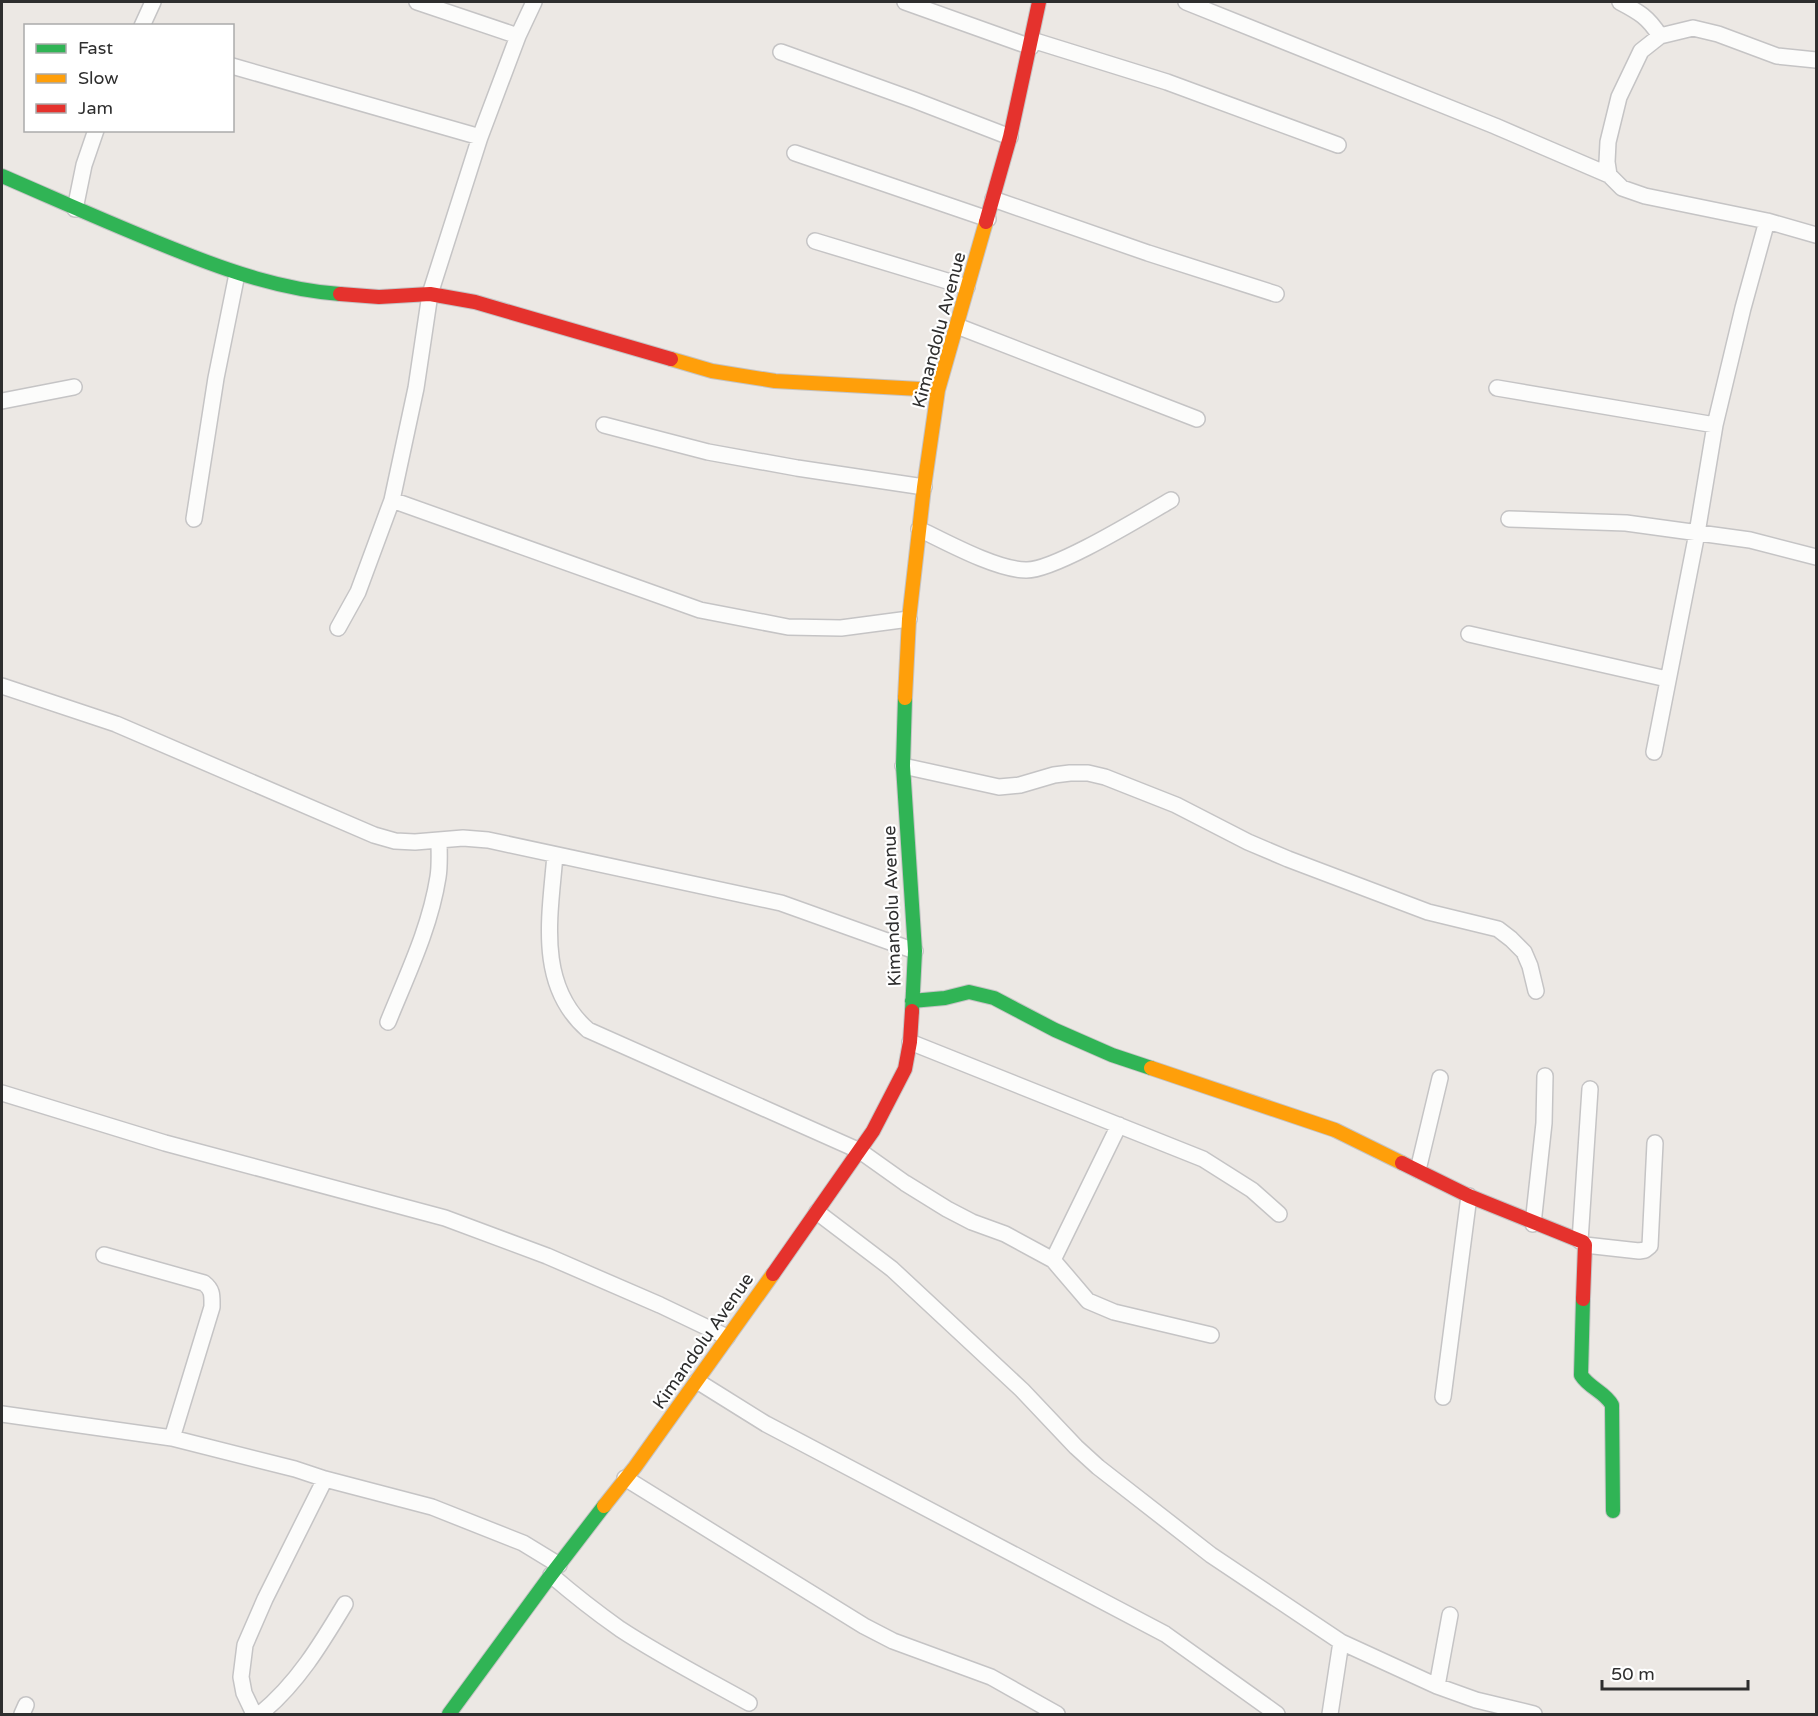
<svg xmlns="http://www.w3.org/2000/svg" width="1818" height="1716" font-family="'Varela Round',sans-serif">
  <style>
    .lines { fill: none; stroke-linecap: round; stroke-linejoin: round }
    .street-casing { stroke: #c5c4c5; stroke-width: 18 }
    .fast-casing { stroke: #c5c4c5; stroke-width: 16 }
    .slow-casing { stroke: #c5c4c5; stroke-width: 16 }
    .jam-casing { stroke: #c5c4c5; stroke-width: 16 }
    .street { stroke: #fcfcfb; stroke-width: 15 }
    .fast { stroke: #30b455; stroke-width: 14 }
    .slow { stroke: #ff9f0a; stroke-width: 14 }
    .jam { stroke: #e5322d; stroke-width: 14 }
    .labels { text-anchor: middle; stroke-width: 4.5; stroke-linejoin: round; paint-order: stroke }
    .street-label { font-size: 18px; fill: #2e2e2e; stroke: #fff }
  </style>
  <rect width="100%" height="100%" fill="#ece8e4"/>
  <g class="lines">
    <defs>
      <path id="street" d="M417 2 518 36
        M905 2 1031 47
        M1186 2 1495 126 1609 175
        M1620 2C1639 12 1648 17 1660 36
        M142 26 153 2
        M1032 40 1167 82 1338 145
        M781 52 914 100 1010 137
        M1816 60 1777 56 1718 34 1693 28 1660 36 1641 51 1619 97 1608 142 1607 162 1609 175 1622 188 1645 196 1767 221 1816 235
        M232 66 480 137
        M795 153 988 219
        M993 199 1148 253 1276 294
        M75 209 84 165 96 130
        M815 241 967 287
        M957 326 1197 419
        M1497 388 1715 425
        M2 401 74 387
        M604 425 708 452 797 468 924 487
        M392 500 700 610 788 627 841 628 909 619
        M194 519 216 378 237 274
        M1509 519 1626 523 1750 540 1816 557
        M919 529C946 542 997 570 1026 570 1054 571 1143 516 1171 500
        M338 628 358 592 392 500 416 388 430 294 480 137 518 36 534 2
        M1469 634 1667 679
        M2 686 116 724 374 835 395 841 415 842 463 838 488 840 781 903 915 951
        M1654 752 1697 533 1715 425 1743 308 1767 221
        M903 766 999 787 1020 785 1054 775 1070 773H1088L1105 777 1176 805 1248 842 1288 859 1428 912 1498 929 1511 939 1524 952 1530 966 1536 991
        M555 855C550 916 536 985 588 1030L860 1151 905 1183 947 1209 972 1222 1005 1234 1053 1260 1088 1301 1114 1312 1211 1335
        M388 1022C407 975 430 928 438 877 440 865 439 852 439 840
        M910 1042 1203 1159 1252 1190 1279 1214
        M2 1093 165 1143 445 1218 547 1256 660 1305 727 1337
        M1418 1170 1440 1078
        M817 1212 892 1269 1022 1390 1076 1447 1098 1467 1211 1555 1341 1642 1437 1686 1476 1700 1534 1714
        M1533 1224 1544 1123 1545 1076
        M1580 1241 1590 1089
        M1585 1245 1639 1251 1645 1250 1650 1246 1655 1143
        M104 1255 204 1283C213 1290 212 1296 212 1307L172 1438
        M1053 1260 1119 1125
        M697 1381 766 1424 1165 1634 1277 1714
        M1443 1397 1469 1196
        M2 1414 172 1438 295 1469 325 1479 432 1507 523 1543 559 1565
        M625 1478 864 1626 893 1641 991 1677 1057 1714
        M551 1575C573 1594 596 1612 620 1629 661 1656 706 1679 749 1703
        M1437 1686 1450 1615
        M22 1714 26 1705
        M254 1714 244 1693 241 1677 245 1645 265 1599 325 1479
        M260 1714C297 1684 321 1644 345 1604
        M1330 1714 1341 1642"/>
      <path id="fast" d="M2 176C60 201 117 227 176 250 228 271 283 290 340 294
        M905 698 903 766 915 951 912 1011
        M912 1001 945 998 969 992 994 998 1055 1030 1112 1055 1151 1068
        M1583 1299 1581 1375C1589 1388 1605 1392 1612 1405L1613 1511
        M449 1714 551 1575 604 1506"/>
      <path id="slow" d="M671 359 712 371 775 381 938 390
        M905 698 909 619 924 487 938 390 986 222
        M1151 1068 1335 1130 1402 1163
        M604 1506 635 1467 773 1274"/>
      <path id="jam" d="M986 222 1010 137 1039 2
        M340 294 379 297 430 294 475 302 671 359
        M1402 1163 1469 1196 1583 1242 1585 1245 1583 1299
        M773 1274 873 1131 905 1069 910 1042 912 1011"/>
    </defs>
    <!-- street casing -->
    <use href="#street" class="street-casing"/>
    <!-- fast casing -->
    <use href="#fast" class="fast-casing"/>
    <!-- slow casing -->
    <use href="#slow" class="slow-casing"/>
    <!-- jam casing -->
    <use href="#jam" class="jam-casing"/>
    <!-- street -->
    <use href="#street" class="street"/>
    <!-- fast -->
    <use href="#fast" class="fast"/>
    <!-- slow -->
    <use href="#slow" class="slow"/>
    <!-- jam -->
    <use href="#jam" class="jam"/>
  </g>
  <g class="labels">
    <!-- street labels -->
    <g class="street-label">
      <text transform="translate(939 330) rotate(-75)" y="6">Kimandolu Avenue</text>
      <text transform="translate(892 906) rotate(-92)" y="6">Kimandolu Avenue</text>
      <text transform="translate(703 1341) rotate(-55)" y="6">Kimandolu Avenue</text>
    </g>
  </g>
  <!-- border -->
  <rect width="1818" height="1716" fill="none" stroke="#2e2e2e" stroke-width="6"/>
  <!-- legend -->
  <rect x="24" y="24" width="210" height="108" fill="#ffffff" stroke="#ababab" stroke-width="1.5"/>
  <rect x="36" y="44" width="30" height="9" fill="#30b455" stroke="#ababab" stroke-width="1.5"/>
  <text x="78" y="54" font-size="18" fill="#2e2e2e">Fast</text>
  <rect x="36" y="74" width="30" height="9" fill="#ff9f0a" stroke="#ababab" stroke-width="1.5"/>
  <text x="78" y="84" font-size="18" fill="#2e2e2e">Slow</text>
  <rect x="36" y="104" width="30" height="9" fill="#e5322d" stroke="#ababab" stroke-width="1.5"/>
  <text x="78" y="114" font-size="18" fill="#2e2e2e">Jam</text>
  <!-- scale -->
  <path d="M1602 1680v9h146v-9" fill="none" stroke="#2e2e2e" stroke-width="3"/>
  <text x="1611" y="1680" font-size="18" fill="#2e2e2e" stroke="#ffffff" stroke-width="4.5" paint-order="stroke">50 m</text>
</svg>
